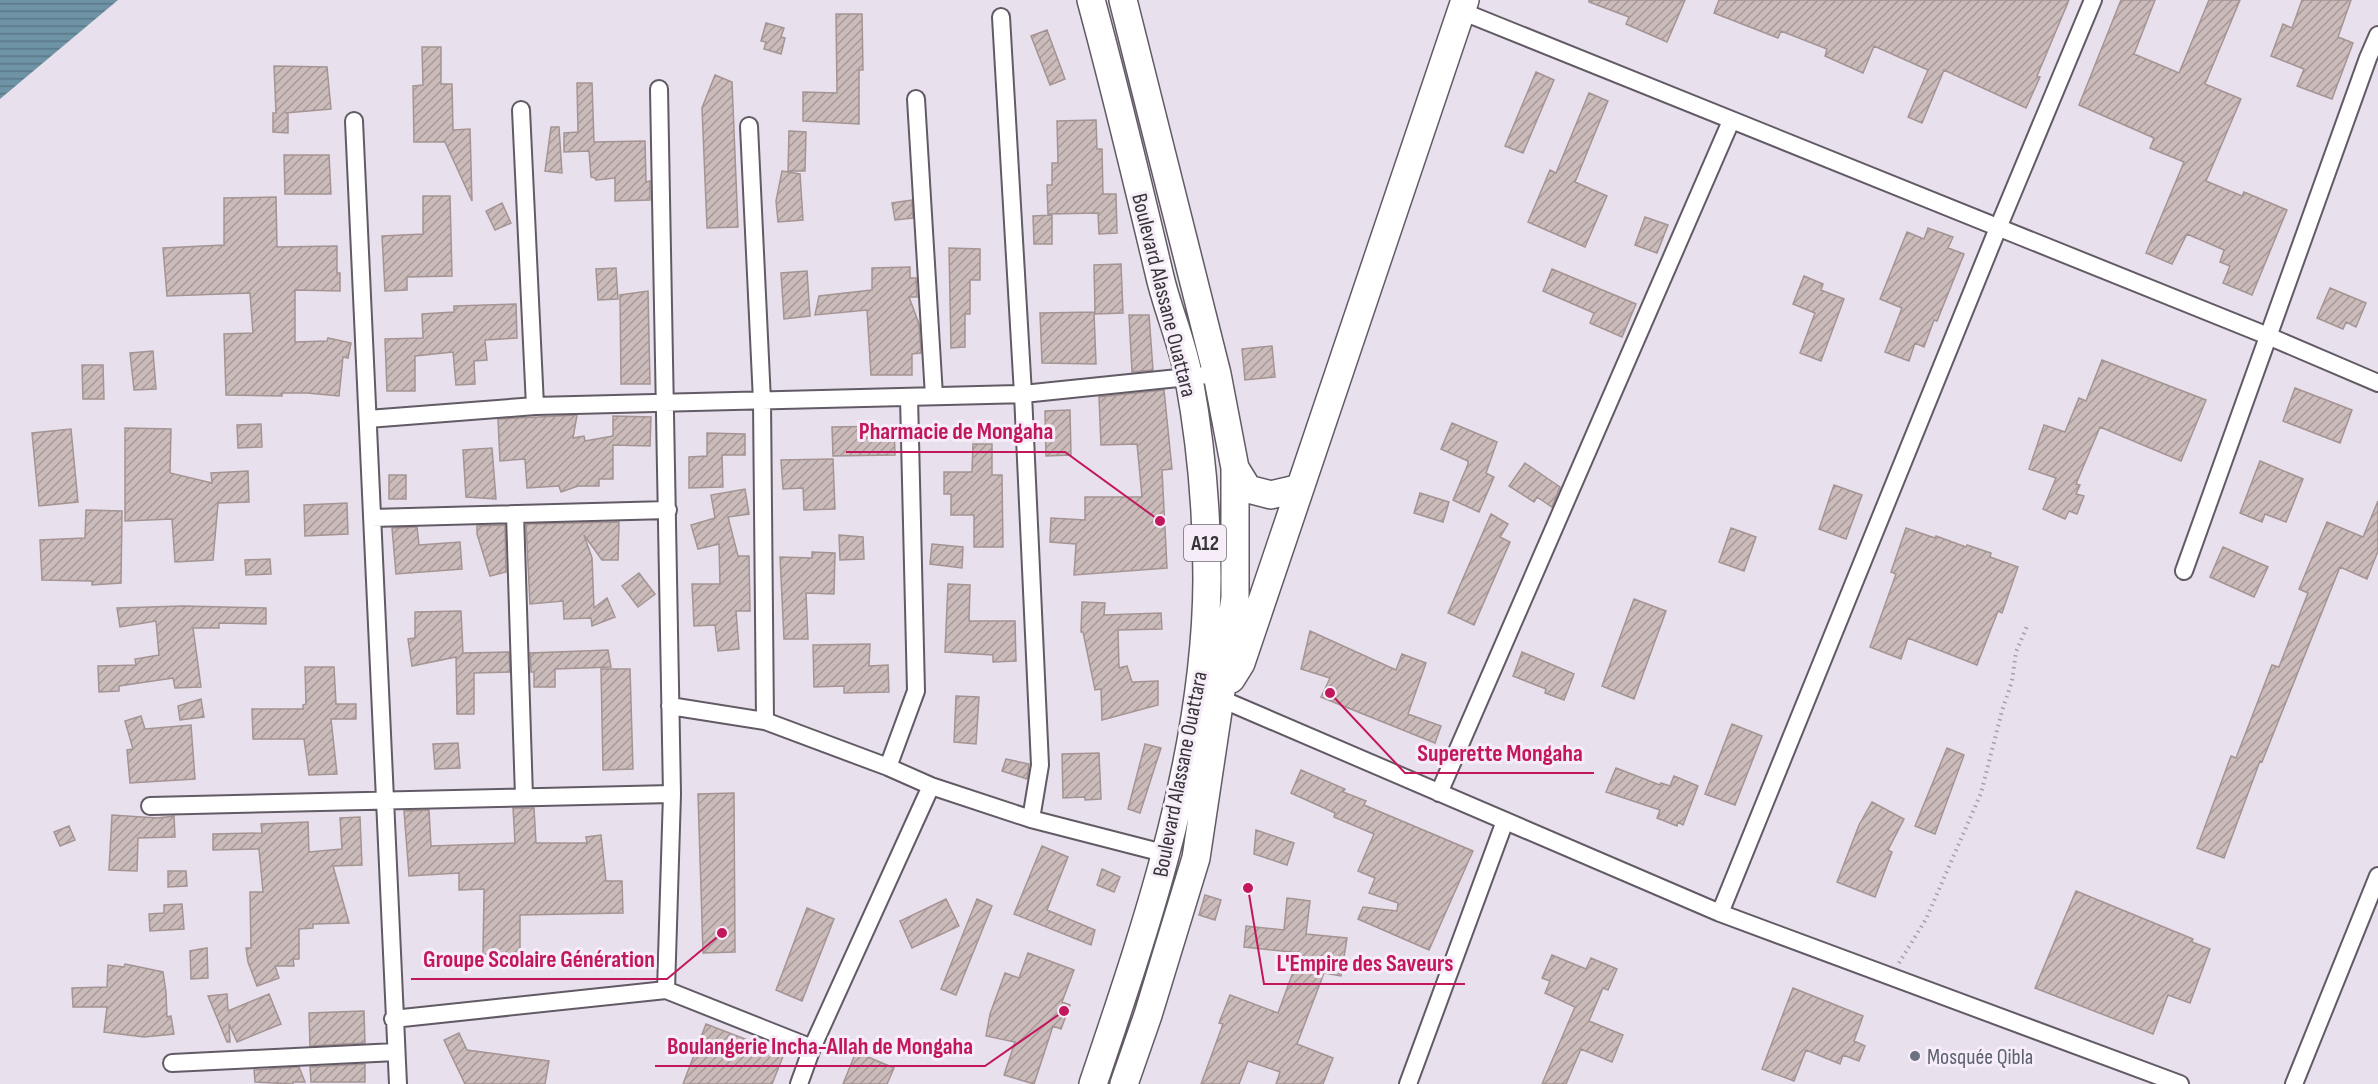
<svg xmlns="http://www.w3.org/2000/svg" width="2378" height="1084" font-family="'Sofia Sans Condensed',sans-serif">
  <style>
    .water { fill: url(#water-rules) }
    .building { fill: url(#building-hatch); stroke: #a49493; stroke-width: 1.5 }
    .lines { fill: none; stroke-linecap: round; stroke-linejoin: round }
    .street-casing { stroke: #625a65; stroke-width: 20 }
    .primary-casing { stroke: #625a65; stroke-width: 30 }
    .path { stroke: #a6a0a9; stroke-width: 4; stroke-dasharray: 1.5 4.5; stroke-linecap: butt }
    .street { stroke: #fff; stroke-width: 16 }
    .primary { stroke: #fff; stroke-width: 27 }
    .worship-dot { fill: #6b7280; stroke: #f6edf9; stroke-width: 2 }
    .labels { text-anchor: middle; stroke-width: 6; stroke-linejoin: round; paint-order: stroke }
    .shield { fill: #f6edf9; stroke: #706c73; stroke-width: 1.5 }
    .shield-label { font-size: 21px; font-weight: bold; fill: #373439 }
    .street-label { font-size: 22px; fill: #373439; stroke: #f6edf9 }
    .worship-label { font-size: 22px; fill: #5b616d; stroke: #f6edf9; text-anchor: start }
    .leader { fill: none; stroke: #c2185b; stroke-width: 2 }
    .callout-dot { fill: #c2185b; stroke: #f6edf9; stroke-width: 2 }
    .callout-label { font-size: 24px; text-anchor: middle; font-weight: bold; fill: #c2185b; stroke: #f6edf9; stroke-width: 6; stroke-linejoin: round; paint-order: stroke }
  </style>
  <defs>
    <pattern id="water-rules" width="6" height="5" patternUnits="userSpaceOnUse" patternTransform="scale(1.5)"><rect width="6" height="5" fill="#6e93a4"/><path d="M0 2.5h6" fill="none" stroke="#5b7987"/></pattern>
    <pattern id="building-hatch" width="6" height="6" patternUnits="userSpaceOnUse" patternTransform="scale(1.5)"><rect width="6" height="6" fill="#cbbbba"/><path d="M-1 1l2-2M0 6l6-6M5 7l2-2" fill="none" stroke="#a69998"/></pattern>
  </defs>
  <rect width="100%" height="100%" fill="#e8e0ec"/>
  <!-- water -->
  <path class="water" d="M0 0H118L0 99Z"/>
  <!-- building -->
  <path class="building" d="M1589 0H1685L1667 42 1626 24 1629 17 1589 2Z
    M1719 0H2069L2037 76 2040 77 2026 108 1944 70 1922 123 1908 117 1928 70 1874 46 1863 73 1825 56 1827 49 1781 31 1778 38 1714 13Z
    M2121 0H2155L2134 54 2179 73 2209 0H2240L2205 84 2241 99 2206 181 2242 196 2244 192 2287 210 2252 295 2223 283 2230 266 2220 262 2224 250 2187 234 2172 264 2146 253 2184 162 2150 148 2154 138 2079 105Z
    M2302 0H2351L2338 37 2353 43 2332 99 2297 86 2304 69 2271 56 2283 24 2292 28Z
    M836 14H862L863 70H859V124L803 121V92L837 93Z
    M766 23 784 28 781 37 785 38 781 54 764 49 766 42 761 41Z
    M1047 30 1065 79 1050 85 1031 36Z
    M422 47H441V84H452L453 130 470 129 472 201 445 142H414L413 86 423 85Z
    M274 66 327 67 331 109 285 113H288V133L273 132V113H276Z
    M1536 72 1554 80 1523 153 1505 146Z
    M715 75 732 82 738 227 707 228 702 108Z
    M577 83H592L594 142 645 141 646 182 650 181V200L615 201V178L596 180 595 178 591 177 589 151 564 152V133L578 132Z
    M1589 93 1608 101 1575 182 1607 196 1585 247 1528 222 1550 170 1556 173Z
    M1096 120 1097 149H1102L1103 194H1116L1117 233 1099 234 1098 213 1048 214 1047 185H1052V163H1058L1057 121Z
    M551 127H559L562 173 545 171Z
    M789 131 806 132 805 171H788Z
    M284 155H329L331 194H285Z
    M782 171 800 174 803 220 778 222 776 201Z
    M423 196H450L452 276 407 277V290L385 291 382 236 423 234Z
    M276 197 277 247 337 246V273H340V291L295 290V342L327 341 328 338 351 343 348 358 343 357 339 396 307 393H282V396L226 395 224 334 253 333 250 293 167 296 163 248 224 245V198Z
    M912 200 913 218 895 220 892 203Z
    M502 203 511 223 495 230 486 211Z
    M1052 215V244H1034L1033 216Z
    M1645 217 1668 225 1657 253 1635 245Z
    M1928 228 1953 237 1948 248 1964 254 1937 321 1934 320 1924 347 1915 343 1909 361 1885 352 1902 308 1880 299 1907 232 1924 239Z
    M949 248 980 249V280H970V314H965V347L951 348Z
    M1121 264 1123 313 1095 314 1094 265Z
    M910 267V278H916L917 297H909L919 324 921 353 912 354V375H871L867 310 815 315 819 296 872 290V268Z
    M616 268 618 299 598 300 596 269Z
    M1552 269 1636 304 1622 337 1590 323 1594 313 1543 291Z
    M807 271 810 316 784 319 781 273Z
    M1804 276 1823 284 1821 290 1844 299 1821 361 1800 353 1815 313 1793 304Z
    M2330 288 2366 303 2356 327 2346 322 2343 329 2317 318Z
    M648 291 650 384H621L620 295Z
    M516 304 517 338 485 340 487 360 474 361 475 384 456 385 453 352 415 356V391H387L385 339 423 338 422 314 454 312V306Z
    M1094 312 1096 364 1042 363 1040 313Z
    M1129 315H1149L1153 370 1132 372Z
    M1272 346 1275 377 1245 380 1242 349Z
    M153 351 156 389 134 390 130 353Z
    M2102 360 2206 400 2181 461 2100 427 2076 484 2080 485 2076 494 2084 496 2077 514 2069 511 2065 519 2043 509 2056 478 2029 469 2044 425 2065 432 2079 398 2086 401Z
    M82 365H103L104 399H83Z
    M2295 388 2352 410 2340 443 2283 421Z
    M1164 390 1172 469 1162 470 1167 568 1074 575 1076 544 1050 542 1051 518 1085 520V497H1142L1137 444 1101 445 1099 397Z
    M1070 410 1071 455 1046 456 1045 411Z
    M577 415 573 438 584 436 585 441 613 436V416L651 417 650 446 613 445V479H599V486H578L561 492 559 486 527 488 525 459 500 461 498 419Z
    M1452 423 1497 442 1486 473 1494 477 1479 512 1453 500 1468 464V461L1441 449Z
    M261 424 262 447 238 448 237 425Z
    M894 426 895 455 833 456 832 427Z
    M125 428 171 429 170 473 212 483 211 473 248 471 249 502 218 503 213 560 175 562 172 519 125 521Z
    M71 429 78 502 39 506 32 433Z
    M707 433 745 434V455H722L723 487 689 488V457L707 456Z
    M973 444H992V475H1002L1003 547H974V515H951V494H944V472H972Z
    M492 448 496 499 466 497 463 450Z
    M833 459 835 509 804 510 803 488 783 489 781 460Z
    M2260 461 2303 479 2286 522 2265 514 2262 522 2240 513Z
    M1525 463 1560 487 1552 507 1537 497 1534 502 1509 486Z
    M389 475H406V499H389Z
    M1834 485 1862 495 1846 539 1819 529Z
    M745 489 749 514 728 517 738 556H749L750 611H736L739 649 718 651 715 625 694 626 692 584H720L719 544 698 549 691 525 715 518 711 495Z
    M1420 493 1449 502 1443 522 1414 513Z
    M2378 501V551L2367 579 2340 567 2262 762 2260 761 2224 858 2197 848 2231 756 2236 758 2272 665 2279 667 2308 593 2299 589 2327 522 2363 537Z
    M347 503 348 534 305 536 304 505Z
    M86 510 122 511 121 583 92 585V581L42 580 40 540 85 538Z
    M1491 514 1508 524 1500 537 1510 542 1474 625 1448 613Z
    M619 522 618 560H602L584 535 592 558 594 608 607 598 615 617 592 626 591 618 564 619 563 601 530 604 526 524Z
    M505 525 506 572 490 576 477 534V526Z
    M417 527 419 545 460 542 462 569 396 574 392 528Z
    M1731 528 1756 537 1744 571 1719 562Z
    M1906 528 1935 538 1936 536 1966 547 1967 545 1991 553 1990 557 2018 567 2002 613 1998 611 1977 665 1908 638 1901 659 1870 647 1896 574 1891 572Z
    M839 535 863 537 864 559 840 560Z
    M932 544 963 547 962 568 930 564Z
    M2223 547 2268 567 2254 597 2210 577Z
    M812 552 835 553 834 594 806 593 808 639H784L780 557 812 558Z
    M270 559 271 574 246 575 245 560Z
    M639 573 655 594 638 607 622 586Z
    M948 584 970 585 969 621H1015L1016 661 993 662V655L945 652Z
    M1634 599 1666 611 1634 699 1602 686Z
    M1082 602 1105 603 1104 615 1161 613 1162 629 1118 630 1119 668 1127 666 1132 682 1158 681V705L1102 720 1101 689 1095 690 1083 632H1081Z
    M183 606 266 608V624L219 623V628H193L201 687 175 688 173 678 119 686V691L99 692 98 666 136 665 135 659 159 655 156 621 120 627 117 608Z
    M461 611 463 653 509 652 510 672 474 673V714H457L456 657 412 666 408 639 415 638V612Z
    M1310 631 1396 670 1402 654 1426 663 1408 714 1441 726 1435 743 1321 697 1330 678 1301 669Z
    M870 644 869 666 888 665 889 692 844 693V686L814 687 813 645Z
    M608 650 611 667 555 669V687H534V672H531L530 653Z
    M1522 652 1574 674 1564 700 1545 693 1546 689 1513 676Z
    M305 667H334L336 704H356V719H331L337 774 309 775 304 739H253L252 709H303V705L306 704Z
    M601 669H630L633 769 603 770Z
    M956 696 979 697 976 744 954 742Z
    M201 699 204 717 180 720 178 706Z
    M141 716 145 729 191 725 195 779 130 783 127 750 133 749 125 721Z
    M1732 724 1762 736 1735 805 1705 794Z
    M458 743 460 768 435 769 433 744Z
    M1145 744 1161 748 1140 813 1128 809Z
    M1947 748 1964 755 1935 834 1915 826Z
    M1099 753 1101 799 1085 800V797L1063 798 1062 754Z
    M1006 759 1029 764 1027 779 1002 771Z
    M1616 768 1660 785 1661 783 1670 786 1674 776 1698 786 1683 825 1678 822 1677 826 1657 818 1660 810 1606 792Z
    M1301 770 1345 789 1343 792 1366 801 1364 805 1473 851 1429 950 1358 919 1363 907 1397 911 1398 903 1369 893 1375 878 1358 871 1374 834 1334 817 1335 813 1291 793Z
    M734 793 735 952 703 953 698 794Z
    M1872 802 1904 819 1888 850 1892 852 1875 897 1837 882 1859 825Z
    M513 808H534L536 843H587L586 837 601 835 606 881H622L623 913 520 915V966H493V954H483L484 889 459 890V873L409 876 404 811 429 810 431 846 515 843Z
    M112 815 157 818 174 816 175 837 138 838 137 871 109 870Z
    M360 817 362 865 333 866 349 923 313 924V928L299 929V959H293L294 966H275L279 978 257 986 248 962 246 948H251L250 892H263L259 849 213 850V834L262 833 261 824 308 822 309 852 342 849 340 818Z
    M69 826 75 840 60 846 54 832Z
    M1256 830 1294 843 1287 865 1254 854Z
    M1042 846 1068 857 1047 910 1095 930 1091 945 1014 914Z
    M1102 869 1120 877 1114 892 1097 885Z
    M168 871H186L187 886 168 887Z
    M2076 891 2193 939 2192 942 2210 949 2190 1003 2168 995 2153 1034 2035 988Z
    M1205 895 1221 900 1215 920 1199 915Z
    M1287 898 1310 901 1306 934 1347 938 1341 976 1324 973 1297 1044 1333 1058 1323 1084H1276L1280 1072 1248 1061 1239 1084H1201L1223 1024 1219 1023 1230 995 1278 1013 1300 953 1244 947 1246 926 1284 930Z
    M946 899 959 926 912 948 900 921Z
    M977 899 992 906 956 995 941 989Z
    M182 904 184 929 150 931 149 914 164 913V905Z
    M807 908 834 919 802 1001 776 990Z
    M207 948 208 978 191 979 190 951Z
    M1028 953 1074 970 1062 1002 1070 1005 1061 1029 1053 1026 1034 1084 1004 1075 1015 1042 986 1036 990 1014 1005 973 1019 978Z
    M1552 955 1586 969 1591 958 1617 969 1608 990 1603 988 1589 1021 1623 1035 1612 1062 1581 1049 1566 1084H1542L1575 1007 1545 993 1550 981 1542 978Z
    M125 964 163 972 166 992 167 1017 171 1016 174 1034 144 1037 104 1032 107 1007H73L72 988 107 987 108 965 124 967Z
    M1793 988 1863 1016 1854 1041 1865 1046 1859 1061 1843 1055 1840 1064 1806 1050 1794 1081 1762 1069Z
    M227 994 228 1011 269 994 281 1024 237 1042 229 1024 230 1042H227L208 996Z
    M364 1011 365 1043 310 1046 309 1013Z
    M706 1024 784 1054 772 1084H683Z
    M459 1033 467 1050 549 1061 545 1084H465L444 1040Z
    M856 1052 894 1068 887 1084H843Z
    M365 1064V1082H311L310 1067Z
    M299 1067 305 1082H293V1084L255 1082 254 1070Z"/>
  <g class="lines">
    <defs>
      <path id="street" d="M1461 11 2268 336 2378 383
        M1001 17 1023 394 1040 765 1031 819
        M659 89 672 794 666 990
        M916 99 934 396
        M521 110 535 406
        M354 121 398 1084
        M749 126 762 401 765 721
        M368 419 535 406 1023 394 1217 374
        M515 514 524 797
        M372 518 668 510
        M2184 571 2368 58 2378 35
        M1219 698 1720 913 2180 1084
        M670 706 765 721 888 767 931 786 1031 819 1167 854
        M888 767 916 691 909 397
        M1439 793 1731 121
        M150 806 672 794
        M1720 913 1998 228 2093 0
        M393 1019 666 990 812 1048
        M172 1063 396 1052
        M799 1084 812 1048 931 786
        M1408 1084 1505 821
        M2294 1084 2378 876"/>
      <path id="primary" d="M1091 0C1116 92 1138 184 1160 277 1168 311 1183 344 1189 379 1201 444 1207 513 1207 579 1206 753 1148 921 1093 1084
        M1123 0 1217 374 1235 468V598L1196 858 1148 1015 1124 1084
        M1235 468 1248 489 1271 495 1300 488
        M1231 679 1241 663 1465 0"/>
    </defs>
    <!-- street casing -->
    <use href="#street" class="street-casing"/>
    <!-- primary casing -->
    <use href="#primary" class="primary-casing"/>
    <!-- path -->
    <path class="path" d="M1899 963 1926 919 1981 793 2002 711 2012 681 2016 652 2028 624"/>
    <!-- street -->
    <use href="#street" class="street"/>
    <!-- primary -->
    <use href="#primary" class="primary"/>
  </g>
  <!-- markers -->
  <circle class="worship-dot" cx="1915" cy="1056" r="6"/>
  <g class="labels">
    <!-- shield labels -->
    <rect class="shield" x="1184" y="525" width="42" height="36" rx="4.5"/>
    <g class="shield-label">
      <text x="1205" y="550">A12</text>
    </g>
    <!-- street labels -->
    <g class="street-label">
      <text transform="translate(1165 295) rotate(76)" y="8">Boulevard Alassane Ouattara</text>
      <text transform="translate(1179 774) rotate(-79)" y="8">Boulevard Alassane Ouattara</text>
    </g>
    <!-- worship labels -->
    <g class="worship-label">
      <text x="1927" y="1064">Mosquée Qibla</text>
    </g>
  </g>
  <!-- callouts -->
  <path class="leader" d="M1160 521L1065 452H846M1330 693L1405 773H1594M722 933L667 979H411M1248 888L1264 984H1465M1064 1011L985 1066H655"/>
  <g class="callout-dot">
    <circle cx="1160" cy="521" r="6"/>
    <circle cx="1330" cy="693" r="6"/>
    <circle cx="722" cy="933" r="6"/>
    <circle cx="1248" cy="888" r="6"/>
    <circle cx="1064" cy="1011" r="6"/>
  </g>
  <g class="callout-label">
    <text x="956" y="439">Pharmacie de Mongaha</text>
    <text x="1500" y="761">Superette Mongaha</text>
    <text x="539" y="967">Groupe Scolaire Génération</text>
    <text x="1365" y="971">L'Empire des Saveurs</text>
    <text x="820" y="1054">Boulangerie Incha-Allah de Mongaha</text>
  </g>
</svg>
